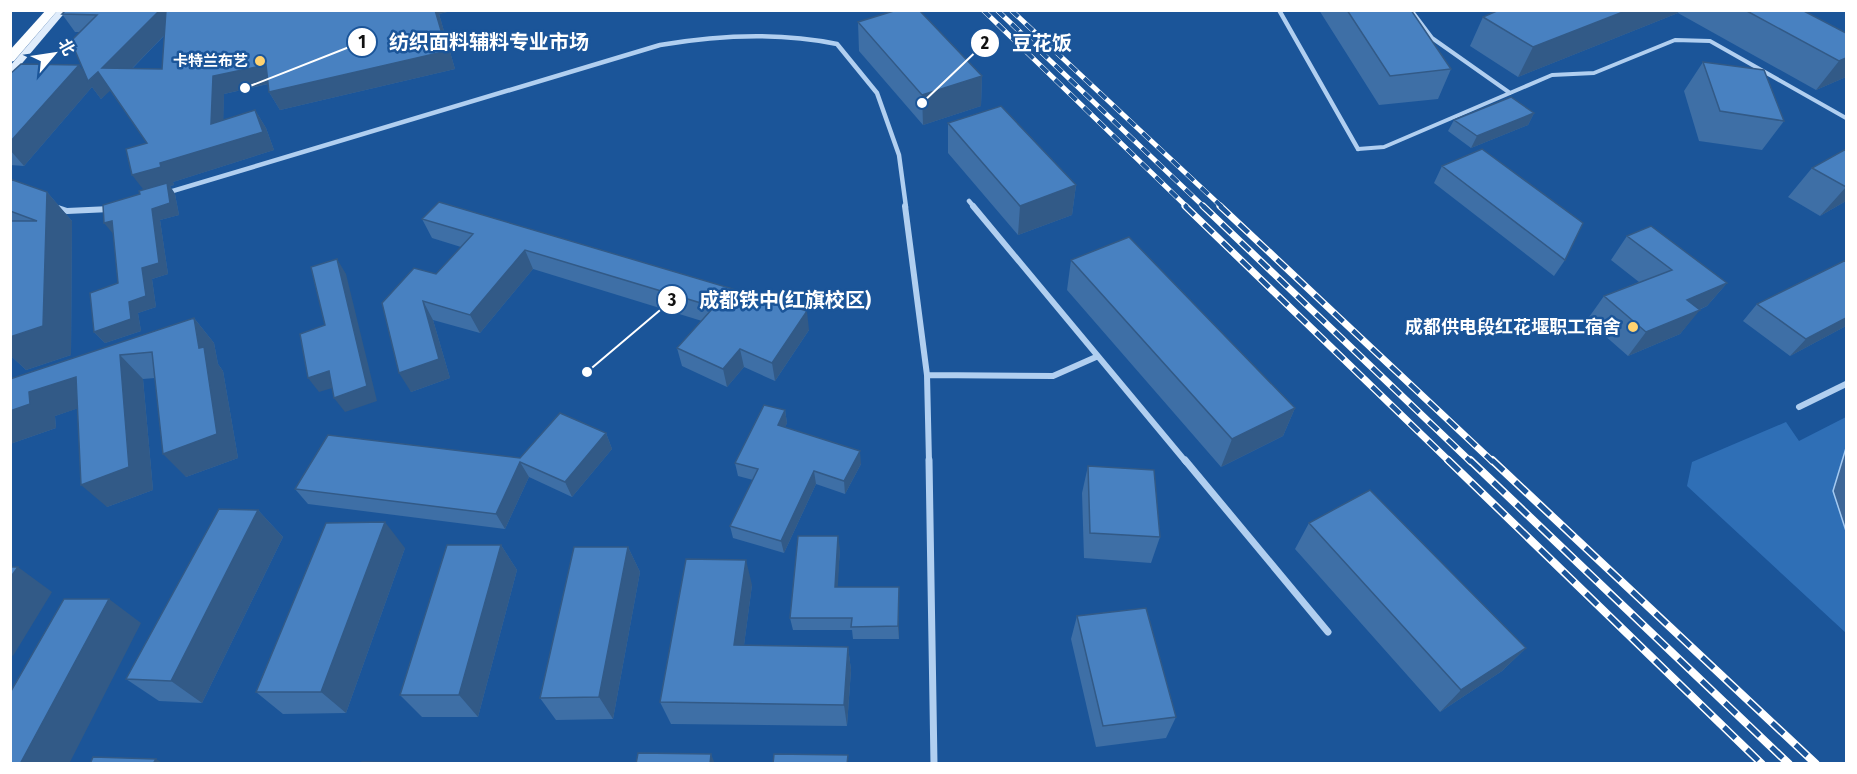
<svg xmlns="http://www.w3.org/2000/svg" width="1857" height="774" font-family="'Fira Sans Condensed','Noto Sans SC',sans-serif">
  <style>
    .green { fill: #2f6fb6 }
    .water { fill: #3e6798; stroke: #a4caf2; stroke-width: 1.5 }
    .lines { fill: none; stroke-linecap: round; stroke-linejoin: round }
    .service { stroke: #b1cff0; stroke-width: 4 }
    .minor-far2 { stroke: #b1cff0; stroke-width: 4.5 }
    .minor-far1 { stroke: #b1cff0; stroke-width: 6 }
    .minor { stroke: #b1cff0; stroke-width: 7 }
    .secondary { fill: #dfecfb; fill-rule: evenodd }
    .trunk { fill: #fcfeff; fill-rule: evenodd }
    .rail-far2-casing { stroke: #fff; stroke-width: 5 }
    .rail-far1-casing { stroke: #fff; stroke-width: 7 }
    .rail-casing { stroke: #fff; stroke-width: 8 }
    .rail-far2 { stroke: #1b5599; stroke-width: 4; stroke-dasharray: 10; stroke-linecap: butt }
    .rail-far1 { stroke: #1b5599; stroke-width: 4.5; stroke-dasharray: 13; stroke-linecap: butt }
    .rail { stroke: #1b5599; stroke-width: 5; stroke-dasharray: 16; stroke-linecap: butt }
    .wall { fill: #3e6fa6; fill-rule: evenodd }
    .shaded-wall { fill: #325a87 }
    .building { fill: #4881c1; stroke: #325a87; stroke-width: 1.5 }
    .poi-dot { fill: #ffd270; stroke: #1b5599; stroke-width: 2 }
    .labels { text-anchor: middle; stroke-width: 5; stroke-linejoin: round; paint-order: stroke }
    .far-poi-label { font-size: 15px; font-weight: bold; fill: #fff; stroke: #1b5599; text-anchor: end }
    .poi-label { font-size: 18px; font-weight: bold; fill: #fff; stroke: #1b5599; text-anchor: end }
    .leader { fill: none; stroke: #fff; stroke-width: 2 }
    .callout-dot { fill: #fff; stroke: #1b5599; stroke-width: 2 }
    .mark-label { font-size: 18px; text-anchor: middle; font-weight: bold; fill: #111 }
    .callout-label { font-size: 20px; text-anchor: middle; font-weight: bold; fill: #fff; stroke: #1b5599; stroke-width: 5; stroke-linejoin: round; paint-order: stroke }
  </style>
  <rect width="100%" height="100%" fill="#1b5599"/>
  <!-- green -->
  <path class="green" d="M1846 417V633L1687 486 1692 462 1786 422 1799 441Z"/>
  <!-- water -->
  <path class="water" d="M1846 448V531L1833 491Z"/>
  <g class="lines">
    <!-- service -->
    <path class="service" d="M1411 10 1432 38 1510 93
      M1358 149 1384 147 1552 75 1594 73 1675 40 1710 41 1846 118"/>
    <!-- minor-far2 -->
    <path class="minor-far2" d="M1279 10 1358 149
      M166 193 660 45C718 35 779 32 837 44L877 93 899 155 906 207
      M969 201 974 207"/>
    <!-- minor-far1 -->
    <path class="minor-far1" d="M905 206 927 375 929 462
      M973 206 1186 462
      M55 207 67 211 110 209
      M927 375 1053 376 1096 357
      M1799 407 1846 384"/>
    <!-- minor -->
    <path class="minor" d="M929 460 934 764
      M1185 460 1328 632"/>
    <!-- secondary -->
    <path class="secondary" d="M58 10H67L13 74 10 75V66Z"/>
    <!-- trunk -->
    <path class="trunk" d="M46 10H58L14 61 10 62V50Z"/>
    <defs>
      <path id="rail-far2" d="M983 10 1187 207
        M997 10 1204 207
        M1011 10 1222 207"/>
      <path id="rail-far1" d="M1185 206 1450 462
        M1203 206 1471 462
        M1220 206 1493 462"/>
      <path id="rail" d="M1448 460 1762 764
        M1470 460 1789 764
        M1492 460 1816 764"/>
    </defs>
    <!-- rail-far2 casing -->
    <use href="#rail-far2" class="rail-far2-casing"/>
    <!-- rail-far1 casing -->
    <use href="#rail-far1" class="rail-far1-casing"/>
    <!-- rail casing -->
    <use href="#rail" class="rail-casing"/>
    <!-- rail-far2 -->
    <use href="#rail-far2" class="rail-far2"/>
    <!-- rail-far1 -->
    <use href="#rail-far1" class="rail-far1"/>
    <!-- rail -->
    <use href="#rail" class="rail"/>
  </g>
  <!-- wall -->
  <path class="wall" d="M66 10H455L439 14 455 69 280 110 269 92 268 84 224 94 223 120 255 110 266 128 274 150 173 182 174 185 170 186 175 194 179 215 160 220 168 274 152 279 156 307 138 313 141 331 105 343 94 332 118 283 140 194 143 190 147 143 110 90 101 99 92 87 24 166 10 165V74L85 73 80 32H75L62 14ZM165 35 162 69H132L154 46Z
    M1319 10H1411L1451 69 1438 99 1379 105Z
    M1499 10H1802L1846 33V77L1816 90 1678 13 1518 77 1470 46 1483 17Z
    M858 22 982 76 981 106 923 125 859 51Z
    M1703 62 1784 121 1762 150 1699 141 1684 91Z
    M1534 113 1528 125 1471 148 1448 131 1454 120Z
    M948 123 1076 185 1072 215 1018 235 948 153Z
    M1846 149V201L1820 216 1788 197 1812 168Z
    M1442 166 1565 260 1554 276 1434 183Z
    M10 179 47 192 72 221 71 355 26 370 10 355Z
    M422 219 809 330 775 381 744 367 727 387 682 366 677 348 702 321 533 269 480 333 433 320 450 378 411 392 382 303 436 274 461 247 432 238Z
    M1627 236 1727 283 1707 306 1699 310 1680 334 1628 356 1587 320 1604 296 1639 282 1611 260Z
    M1071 260 1295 408 1283 436 1221 467 1067 290Z
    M1757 304 1846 326 1790 356 1743 321Z
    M194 318 214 343 218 364 223 371 238 458 186 477 155 378 143 379 153 490 107 507 78 408 55 416 56 428 10 444V379Z
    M785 410 787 423 785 427 861 464 845 494 816 484 784 553 733 538 730 526 753 480 738 476 735 463Z
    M606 433 612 449 572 497 529 477 505 529 308 504 295 489 520 458Z
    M1088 466 1160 537 1151 563 1084 558 1082 493Z
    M258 510 283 537 202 703 159 701 126 679Z
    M1309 523 1526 648 1502 671 1440 712 1295 549Z
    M501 545 517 570 478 717H422L400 695Z
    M628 547 640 572 613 719 556 720 540 698Z
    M405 548 346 713 283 714 256 692Z
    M840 549 837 587H899V639H853L852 630H793L790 618Z
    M752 585 744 645 848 647 851 670 847 726 671 724 660 702Z
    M1077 616 1176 717 1166 738 1096 747 1071 639Z"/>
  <!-- shaded-wall -->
  <path class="shaded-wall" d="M160 10H171L178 21 115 86 102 68Z
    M435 10H455L439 14 455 69 280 110 269 92Z
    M1628 10H1679L1678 13 1518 77 1533 47Z
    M1846 58V77L1816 90 1839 61Z
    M79 65 90 80 98 72 111 90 101 99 92 87 24 166 10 150V142Z
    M266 65 276 82 224 94 223 142 211 124 213 76Z
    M982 76 981 106 923 125 922 95Z
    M255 110 266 128 274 150 173 182 174 185 170 186 175 194 179 215 160 220 168 274 152 279 156 307 138 313 141 331 105 343 94 332 129 302 142 268 152 209 146 193 132 175 160 163Z
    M1534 113 1528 125 1471 148 1477 136Z
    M1076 185 1072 215 1018 235 1020 206Z
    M1846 187V201L1820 216Z
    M47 192 72 221 71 355 26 370 10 355V337Z
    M112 221 114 235 104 223Z
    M525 250 533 269 480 333 470 315Z
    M337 259 346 274 377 401 345 412 334 398Z
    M1727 283 1707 306 1678 319 1700 310 1680 334 1628 356 1646 332 1687 300Z
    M423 301 433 320 450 378 411 392 399 373Z
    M807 311 809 330 775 381 772 363Z
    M194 318 214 343 218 364 223 371 238 458 186 477 163 454 199 348Z
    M1846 318V326L1790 356 1806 339Z
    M740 349 744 367 727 387 723 369Z
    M120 355 143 379 153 490 107 507 81 485Z
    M329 371 339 386 319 392 308 378Z
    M76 377 100 401 55 416 56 428 10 444V411L29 392Z
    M1295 408 1283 436 1221 467 1232 439Z
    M785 410 787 423 780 438 778 425Z
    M606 433 612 449 572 497 565 482Z
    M860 451 861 464 845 494 844 481Z
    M520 462 529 477 505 529 496 514Z
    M814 471 816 484 784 553 781 541Z
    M258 510 283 537 202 703 171 681Z
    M385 522 405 548 346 713 321 692Z
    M838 536 840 549 837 600 835 587Z
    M501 545 517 570 478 717 459 695Z
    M628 547 640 572 613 719 599 697Z
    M746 560 752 585 741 668 734 645Z
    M18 567 52 592 13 656 10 654V578Z
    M899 587V639L898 626Z
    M109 599 141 623 69 764H20Z
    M848 647 851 670 847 726 844 705Z
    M1526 648 1502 671 1440 712 1461 690Z
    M711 754 715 764H710Z
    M156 759 164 764H153Z"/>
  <!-- building -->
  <path class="building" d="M66 10H160L102 68 162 69 166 10H435L447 51 269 92 266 65 213 76 211 124 255 110 263 132 160 163 161 167 132 175 126 149 147 143 98 72 88 81 71 41 97 15 62 14Z
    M897 10H919L982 76 922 95 858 22Z
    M1347 10H1411L1451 69 1390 76Z
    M1499 10H1628L1533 47 1483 17Z
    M1745 10H1802L1846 33V58L1839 61Z
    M1703 62 1764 70 1784 121 1720 111Z
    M21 64 79 65 10 142V74Z
    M1511 97 1534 113 1477 136 1454 120Z
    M1001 106 1076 185 1020 206 948 123Z
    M1482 149 1583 223 1565 260 1442 166Z
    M1846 149V187L1812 168Z
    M10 179 47 192 43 326 10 337V221H37L10 211Z
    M167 183 170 203 152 209 159 263 142 268 146 296 129 302 131 319 94 332 90 293 118 283 112 221 104 223 103 205 140 194 139 191Z
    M439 202 807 311 772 363 740 349 723 369 677 348 714 307 525 250 470 315 423 301 439 359 399 373 382 303 414 268 436 274 473 234 422 219Z
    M1651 226 1727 283 1687 300 1700 310 1646 332 1604 296 1672 270 1627 236Z
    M1129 237 1295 408 1232 439 1071 260Z
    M337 259 367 386 334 398 329 371 308 378 300 334 325 325 311 267Z
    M1846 260V318L1806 339 1757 304Z
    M194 318 199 348 204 347 217 434 163 454 152 352 120 355 129 467 81 485 76 377 29 392 30 404 10 411V379Z
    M764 405 785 410 778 425 860 451 844 481 814 471 781 541 730 526 758 469 735 463Z
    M560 413 606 433 565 482 520 462 496 514 295 489 328 435 520 458Z
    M1088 466 1154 470 1160 537 1090 533Z
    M1370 490 1526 648 1461 690 1309 523Z
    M219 509 258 510 171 681 126 679Z
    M385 522 321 692H256L326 523Z
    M798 536H838L835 587H899L898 626 851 627 852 618H790Z
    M447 545H501L459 695H400Z
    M574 547H628L599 697 540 698Z
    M686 559 746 560 734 645 848 647 844 705 660 702Z
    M10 567H18L10 578Z
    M64 599H109L20 764H10V693Z
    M1146 608 1176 717 1103 726 1077 616Z
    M638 753 711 754 710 764H636Z
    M774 754 848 755 847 764H773Z
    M93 757 156 759 153 764H90Z
    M362 762 434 763 362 764Z"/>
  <!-- markers -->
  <g class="poi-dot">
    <circle cx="260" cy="61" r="6"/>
    <circle cx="1633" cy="327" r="6"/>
  </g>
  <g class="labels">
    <!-- far-poi labels -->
    <g class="far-poi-label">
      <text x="248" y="66">卡特兰布艺</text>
    </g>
    <!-- poi labels -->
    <g class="poi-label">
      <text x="1621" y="333">成都供电段红花堰职工宿舍</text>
    </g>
  </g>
  <!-- callouts -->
  <path class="leader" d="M245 88L362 42M922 103L985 43M587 372L672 300"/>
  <g class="callout-dot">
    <circle cx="245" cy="88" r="6"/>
    <circle cx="922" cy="103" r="6"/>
    <circle cx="587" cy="372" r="6"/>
    <circle cx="362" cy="42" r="15"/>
    <circle cx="985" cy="43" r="15"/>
    <circle cx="672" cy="300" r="15"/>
  </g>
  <g class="mark-label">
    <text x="362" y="48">1</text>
    <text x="985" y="49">2</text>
    <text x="672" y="306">3</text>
  </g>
  <g class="callout-label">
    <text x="489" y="49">纺织面料辅料专业市场</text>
    <text x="1042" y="50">豆花饭</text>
    <text x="785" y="307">成都铁中(红旗校区)</text>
  </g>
  <!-- border -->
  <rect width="1857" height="774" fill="none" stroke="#ffffff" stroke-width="24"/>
  <!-- north arrow -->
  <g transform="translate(54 54) rotate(61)" stroke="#1b5599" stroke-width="4.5" paint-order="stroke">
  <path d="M0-4.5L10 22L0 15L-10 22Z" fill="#ffffff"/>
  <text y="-9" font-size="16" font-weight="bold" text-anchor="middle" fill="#ffffff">北</text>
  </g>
</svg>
